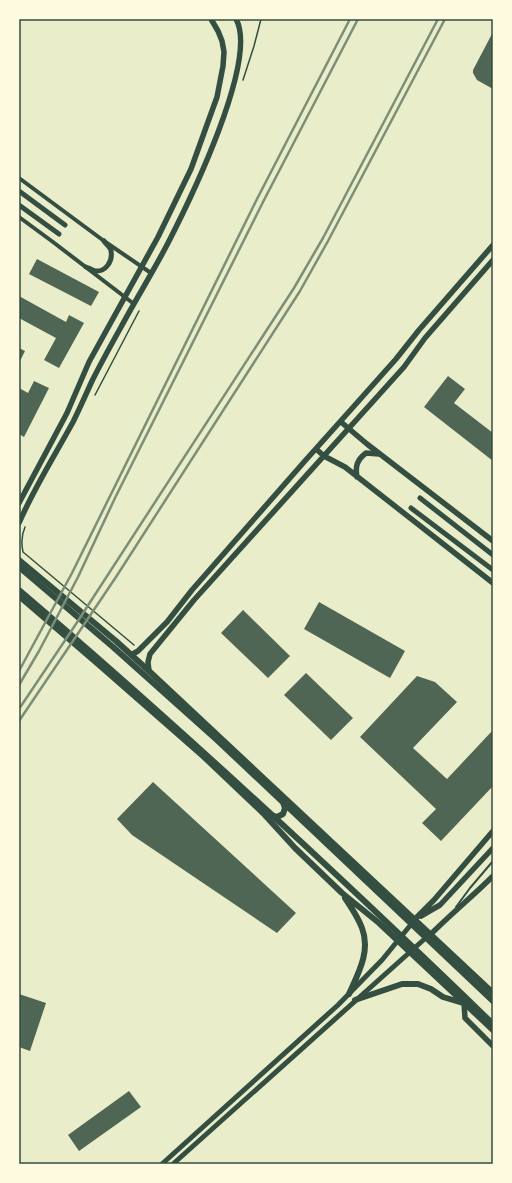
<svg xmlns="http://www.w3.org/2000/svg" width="512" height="1183" font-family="Helvetica,sans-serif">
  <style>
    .building { fill: #4f6655 }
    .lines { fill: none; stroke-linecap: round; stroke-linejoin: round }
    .path { stroke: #344e41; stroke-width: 1.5 }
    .service { stroke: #344e41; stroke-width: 2 }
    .minor { stroke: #344e41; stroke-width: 4 }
    .tertiary { stroke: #344e41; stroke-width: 5 }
    .secondary { stroke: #344e41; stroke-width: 5.5 }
    .primary { stroke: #344e41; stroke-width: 6 }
    .trunk { stroke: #344e41; stroke-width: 6 }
    .rail { stroke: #7c8e77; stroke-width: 2.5 }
    .neatline { fill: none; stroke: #344e41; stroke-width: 1.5 }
  </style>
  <rect width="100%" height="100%" fill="#e9edc9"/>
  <!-- building -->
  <path class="building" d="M493 32V89L477 80 473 73V70Z
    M37 259 99 292 91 306 29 274Z
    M19 296 66 322 69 315 84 323 59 368 44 360 56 338 19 318Z
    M19 348 25 351 19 363Z
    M448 376 465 389 454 403 493 433V461L424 407Z
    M34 381 49 388 24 437 19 434V388L28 393Z
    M319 602 405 651 390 678 304 629Z
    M243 610 290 656 268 678 221 633Z
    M306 673 353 718 331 740 284 695Z
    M417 676 435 682 457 702 413 748 447 779 493 730V786L441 841 422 823 436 809 360 737Z
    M153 782 296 913 277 933 132 835 117 819Z
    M19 994 46 1003 30 1051 19 1047Z
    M129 1091 141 1107 79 1151 68 1135Z"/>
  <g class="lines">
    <!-- path -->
    <path class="path" d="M243 80 254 46 261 19
      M95 395 139 311
      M25 527C21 536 21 543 23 552L134 645"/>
    <!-- service -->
    <path class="service" d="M456 907 470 888 493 861"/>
    <!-- minor -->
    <path class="minor" d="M19 178 104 241 151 273
      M19 217 53 242 134 304"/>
    <!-- tertiary -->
    <path class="tertiary" d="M19 191 65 225
      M19 205 59 234
      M86 267C89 268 93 270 95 271 106 272 113 261 111 251 111 248 106 244 104 241
      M420 498 493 555
      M411 508 493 570
      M162 1164 338 1005 382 960 413 922
      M173 1164 429 935"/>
    <!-- secondary -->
    <path class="secondary" d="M341 422 367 444 493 541
      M316 449 324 456 345 467 493 583
      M357 477C355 466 357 460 366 453L379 454
      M19 503 67 413 89 362 158 237 191 169 217 97 223 66 224 52 222 41 218 31 211 19
      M19 523C34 488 55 455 73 422 80 408 86 394 92 381 101 363 111 345 121 327 136 299 153 272 168 243 189 202 259 60 236 19
      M131 655 138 651 167 622 192 590 304 462 355 405 396 359 419 330 493 245
      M149 671 148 662 150 654 194 600 404 367 425 338 493 260
      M421 916 440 905 493 848
      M415 919 434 900 493 831
      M431 934C451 914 473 896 493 876
      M464 1003 465 1018 493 1046"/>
    <!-- primary -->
    <path class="primary" d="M19 560 116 641 149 671 493 993
      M19 596 98 664 203 756 263 813 295 848 342 893 379 923 493 1030
      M270 815 277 817 283 814 285 808 283 802
      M345 898C351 907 358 917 362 928 371 951 358 974 349 994
      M355 1000 402 984H418L431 989 443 997 463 1003"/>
    <!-- trunk -->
    <path class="trunk" d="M19 567 113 647 217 740 493 1001
      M19 590C182 729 339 875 493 1024"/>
    <!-- rail -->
    <path class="rail" d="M19 671 72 573 257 199 350 19
      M19 685 39 651 78 577 115 498 263 202 358 19
      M19 709 74 627 294 288 323 238 438 19
      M19 721 116 577 300 291 328 241 445 19"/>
  </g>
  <!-- border -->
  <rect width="512" height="1183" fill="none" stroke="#fefae0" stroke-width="40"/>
  <rect x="20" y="20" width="472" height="1143" class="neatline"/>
</svg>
